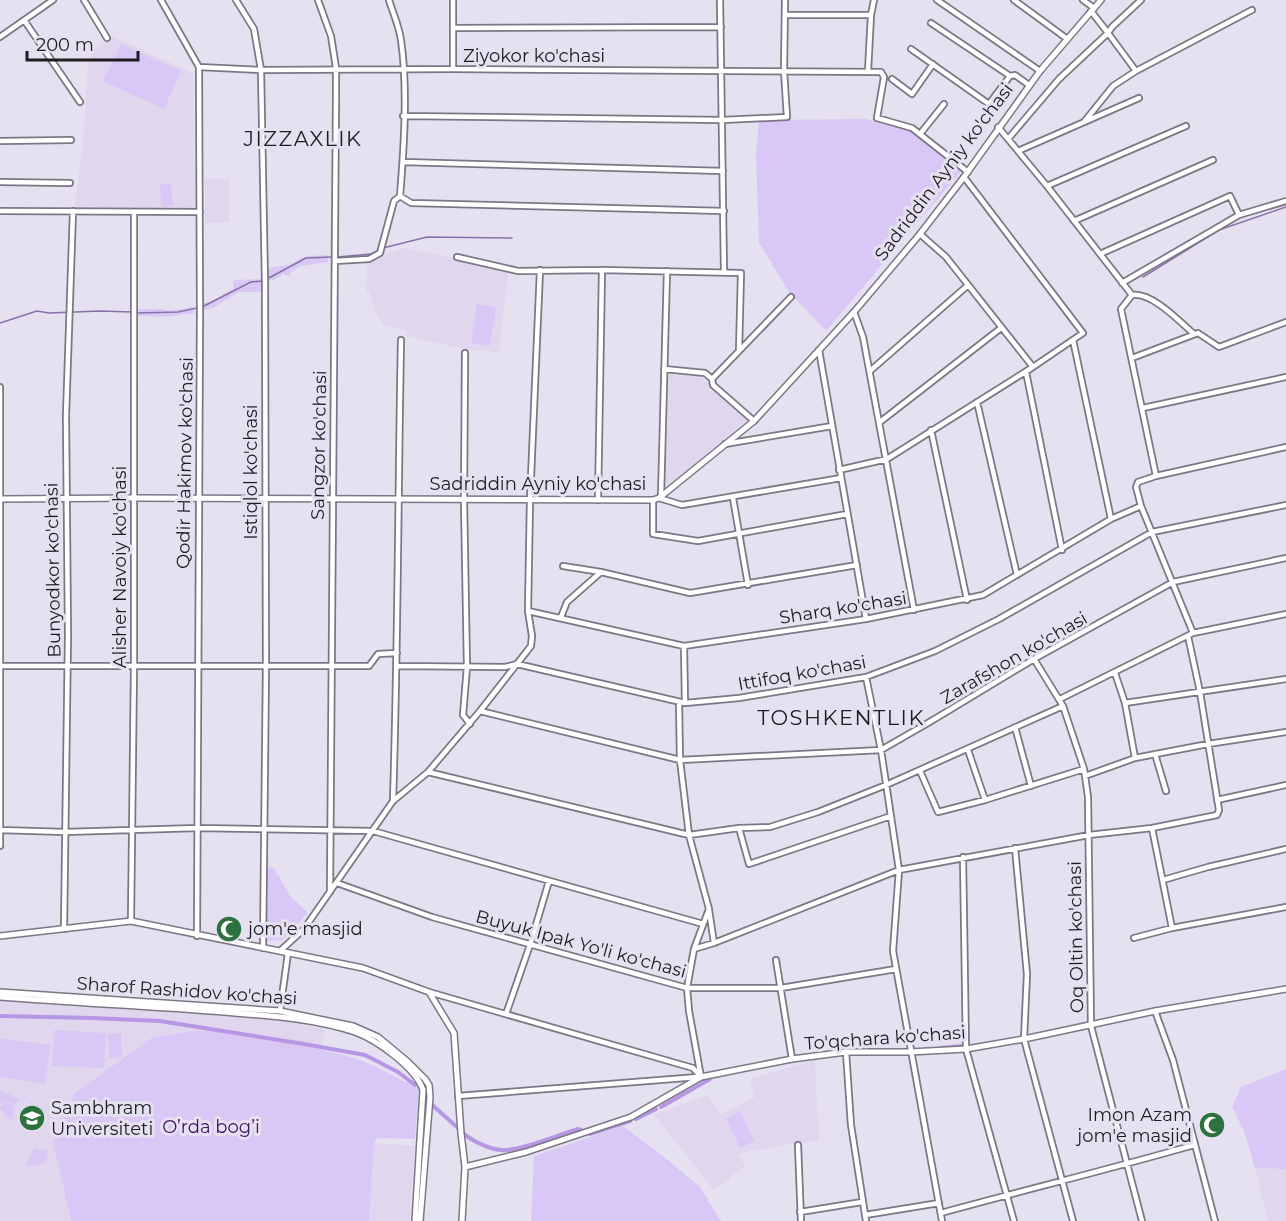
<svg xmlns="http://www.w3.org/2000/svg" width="1286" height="1221" font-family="Montserrat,sans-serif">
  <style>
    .built { fill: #e0d7ee }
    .green { fill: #d9c8f6 }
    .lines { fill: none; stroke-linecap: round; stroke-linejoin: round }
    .stream { stroke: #8871aa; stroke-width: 1.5 }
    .canal { stroke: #b696e5; stroke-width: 4 }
    .minor-casing { stroke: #7c7784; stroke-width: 8 }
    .tertiary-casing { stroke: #7c7784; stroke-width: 8 }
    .minor { stroke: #fff; stroke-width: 4.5 }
    .tertiary { stroke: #fff; stroke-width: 5 }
    .labels { text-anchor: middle; stroke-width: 6; stroke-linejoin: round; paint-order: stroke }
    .street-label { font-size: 18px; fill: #1e1c21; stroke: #e6e1f0 }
    .poi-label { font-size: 18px; fill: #1e1c21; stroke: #e6e1f0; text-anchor: start }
    .park-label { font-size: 18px; fill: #410f6c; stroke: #e6e1f0 }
    .quarter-label { font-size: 21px; letter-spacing: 1.5px; fill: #1e1c21; stroke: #e6e1f0 }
  </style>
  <rect width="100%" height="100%" fill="#e6e1f0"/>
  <!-- built -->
  <path class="built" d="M112 36 193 73 195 211 74 209 83 146 88 62 94 49Z
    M205 178 229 179V222L205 223Z
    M402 248 447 256 508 272 499 353 465 349 405 336 406 331 383 325 376 313 369 292 366 291 367 261Z
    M669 375 700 376 748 419 665 489Z
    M0 1001 210 1015 274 1020 325 1029 321 1047 212 1031 53 1142 71 1221H0Z
    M815 1060 819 1141 789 1144 742 1153 739 1156 746 1167 730 1176 731 1179 713 1189 654 1115 708 1095 721 1115 755 1097 750 1079Z
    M374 1143 415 1146 409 1221H369Z
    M1255 1168 1286 1169V1221H1268Z"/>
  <!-- green -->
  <path class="green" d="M121 44 181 71 164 109 103 81Z
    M866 119 913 130 962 170 826 331 790 293 759 243 756 155 759 120Z
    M160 184H171L173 206 161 207Z
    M328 255V262L300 266 290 273V276L283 274 274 280 267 281 268 268 292 264 300 258 309 256Z
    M262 279V292H239L213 308 205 310 203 303 210 302 233 289V280Z
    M477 304 496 307 490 346 471 343Z
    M194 307V313L167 317 137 316V309H164L168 311Z
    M267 867 274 868 290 896 308 913 282 940 267 941 265 872Z
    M54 1030 106 1033 104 1068 52 1066Z
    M196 1031H212C261 1039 309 1044 357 1059 379 1066 397 1080 419 1087L415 1139 377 1138 374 1143 369 1221H71L53 1142 75 1093 153 1037Z
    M121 1033 122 1057 109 1058 108 1034Z
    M0 1038 51 1045 45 1084 0 1077Z
    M1286 1069V1169L1255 1168 1244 1131 1232 1107 1241 1087Z
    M0 1090 20 1099 14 1105 5 1100 0 1105Z
    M5 1102 13 1106V1120L7 1118 0 1108Z
    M30 1102 44 1108 40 1119 30 1115 26 1125 22 1123Z
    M740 1111 754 1141 740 1148 726 1118Z
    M623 1126 669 1161 700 1187 721 1221H531L534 1156Z
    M34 1148 48 1151 45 1163 25 1167Z"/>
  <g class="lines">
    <!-- stream -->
    <path class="stream" d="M383 248 427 237 512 238
      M337 257 371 254 379 250
      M1143 277 1219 230 1286 207
      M267 279 306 258 332 257
      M202 307 251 282 263 281
      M137 313 178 312 197 308
      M0 323 37 311 49 313 100 311 132 312"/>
    <!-- canal -->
    <path class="canal" d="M0 1016 93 1018 160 1021 304 1044 365 1055 398 1072 415 1085
      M941 1048 963 1046
      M430 1103 458 1128
      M661 1107 710 1079
      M636 1119 656 1109
      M463 1133C472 1141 489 1149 501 1150 518 1152 560 1134 578 1129L581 1130
      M590 1134 630 1121"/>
    <defs>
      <path id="minor" d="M84 0 107 38
        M161 0 199 67 200 311 197 936
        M236 0 254 29 261 70 265 284 266 666 263 948
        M318 0 331 36 336 68V99L330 892
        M720 0 724 272
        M937 0 1040 71
        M1014 0 1066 38
        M1083 0 1094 8
        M1091 11 1108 33 1112 27 1141 0
        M785 15H871
        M24 20 80 102
        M931 23 1010 76
        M454 28 721 27
        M0 37 53 0
        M911 49 989 104 1010 76 1015 75 1029 85
        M199 67 261 70 453 69 881 72 884 77 877 118 912 128 968 172
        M453 69V0
        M868 71 871 15 874 0
        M892 79 912 94 933 64
        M403 116 722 120 787 117 784 71 785 0
        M1084 122 1113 86 1136 71 1252 10
        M998 127 1047 186 1132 295 1121 309 1156 476 1138 482 1136 487 1141 506 1193 633
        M920 134 944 104
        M1008 139 1059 79 1108 33 1136 71
        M0 141 71 140
        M1018 151 1139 98
        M403 162 723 171
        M0 182 70 183
        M1047 186 1186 126
        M400 196 411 203 724 211
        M0 211 200 212
        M1239 215 1286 201
        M1074 221 1213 160
        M920 234 946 257 1033 367
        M1100 254 1230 196 1239 215 1122 283
        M457 257 518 271 602 270 741 273 739 351 712 379
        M335 261 369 259 380 253 394 201 400 196C404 147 408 88 401 40 399 26 393 13 389 0
        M1132 295C1152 292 1179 321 1194 334
        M854 312 863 337 914 610
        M1073 340 1111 519
        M819 350 866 619
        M739 351 791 297
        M465 353 464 500 467 667 463 715 470 724
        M1132 358 1198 333 1219 347 1286 322
        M664 369 705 373 712 379 713 385 754 421
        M870 371 967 286
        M1026 372 1062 550
        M0 387V846
        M977 402 1017 575
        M1143 408 1286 377
        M880 422 1001 328
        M931 430 967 600
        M725 444 832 426
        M839 470 887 459 1033 367 1083 333 964 177
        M1156 476 1286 447
        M661 496 667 271
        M659 498 682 505 841 478
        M733 498 748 585
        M598 500 602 270
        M653 500V534L698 541 847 514
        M563 566 601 572
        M528 611 684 646 866 619 983 595 1111 519 1141 506
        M561 617 567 602 601 572 690 593 857 565
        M684 646 685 703
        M1034 659 1063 706 1084 769 1088 797 1091 1026 1142 1221
        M0 666H369L378 654 397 653
        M398 666 505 667 517 664 685 703 739 698 866 677 935 651 999 619 1152 532 1286 505
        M1115 673 1125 703 1135 758 1208 744 1286 732
        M866 677 881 750 899 870 893 951 942 1221
        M1060 699 1193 633 1286 614
        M679 702 680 760 689 835 709 909 694 949 687 988 689 1011 701 1077
        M1125 703 1286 679
        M480 711 531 646 532 636 528 611 530 500 540 270
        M1015 727 1031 786
        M968 750 985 800
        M1155 754 1166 791
        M920 771 938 812 985 800 1084 769
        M428 772 689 835 739 828 770 827 818 812 886 785 1063 706
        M1085 776 1135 758
        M1217 800 1286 785
        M393 801C398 647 398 494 401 340
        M739 828 749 864 891 816
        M1152 828 1172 928
        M0 830 65 832 198 828 373 831 703 924
        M1015 848 1027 974 1024 1039 1073 1221
        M963 857 966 1049 1014 1221
        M1163 880 1208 867 1286 849
        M337 883 432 917 687 988H781L896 969
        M709 910 714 943
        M131 921 134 665V212
        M64 929 68 635 66 416 73 211
        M1134 938 1172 928 1286 907
        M694 949 714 943 899 870 1089 835 1152 828 1217 815 1219 810 1200 692 1188 636
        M280 951 304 929 393 801 428 772 480 711 680 760 881 750 933 720 1034 659 1173 582 1286 558
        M776 960 792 1059
        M429 992 693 1068 700 1076
        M280 1011 288 953
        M1155 1011 1173 1060 1215 1221
        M506 1014 530 945 549 881
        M846 1052 851 1125 866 1221
        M458 1096 698 1077
        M798 1145 801 1221
        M800 1212 862 1202
        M941 1213C1025 1190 1110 1169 1194 1145
        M865 1215 939 1203"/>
      <path id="tertiary" d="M0 499 133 498 653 500 659 498 754 421 854 312 920 234 964 177 1040 71 1101 0
        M0 936 131 921 363 968 429 992 454 1033 461 1133 465 1167 462 1221
        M0 992 280 1011 353 1026 378 1037 408 1062 425 1079 429 1085 430 1097 420 1221
        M0 997C75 1003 149 1006 224 1012 268 1016 313 1018 355 1032 377 1040 416 1068 423 1090L415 1221
        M465 1167 526 1152 631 1117 701 1077 792 1059 846 1052H910L966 1049 1024 1039 1155 1011 1286 989"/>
    </defs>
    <!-- minor casing -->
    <use href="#minor" class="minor-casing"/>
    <!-- tertiary casing -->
    <use href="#tertiary" class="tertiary-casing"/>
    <!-- minor -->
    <use href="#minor" class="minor"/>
    <!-- tertiary -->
    <use href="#tertiary" class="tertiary"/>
  </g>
  <!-- icons -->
  <defs>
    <symbol id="mosque-disc" viewBox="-11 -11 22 22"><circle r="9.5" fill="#2c723e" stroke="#e6e1f0"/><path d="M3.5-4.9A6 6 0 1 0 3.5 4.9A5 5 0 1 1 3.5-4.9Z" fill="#fff"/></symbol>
    <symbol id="university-disc" viewBox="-11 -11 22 22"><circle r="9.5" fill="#2c723e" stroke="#e6e1f0"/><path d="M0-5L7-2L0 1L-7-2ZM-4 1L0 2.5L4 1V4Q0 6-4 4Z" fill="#fff"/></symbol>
  </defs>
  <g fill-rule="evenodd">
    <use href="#mosque-disc" x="214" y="914" width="30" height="30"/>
    <use href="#university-disc" x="17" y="1103" width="30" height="30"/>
    <use href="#mosque-disc" x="1197" y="1110" width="30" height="30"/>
  </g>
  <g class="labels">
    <!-- street labels -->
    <g class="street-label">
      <text x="534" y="62">Ziyokor ko'chasi</text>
      <text transform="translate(944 172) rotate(-53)" y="6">Sadriddin Ayniy ko'chasi</text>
      <text transform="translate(319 445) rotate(-89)" y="6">Sangzor ko'chasi</text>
      <text transform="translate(185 463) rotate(-89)" y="6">Qodir Hakimov ko'chasi</text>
      <text transform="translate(251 472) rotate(-90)" y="6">Istiqlol ko'chasi</text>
      <text x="538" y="490">Sadriddin Ayniy ko'chasi</text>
      <text transform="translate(120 567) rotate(-90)" y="6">Alisher Navoiy ko'chasi</text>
      <text transform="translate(53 570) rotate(-91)" y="6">Bunyodkor ko'chasi</text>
      <text transform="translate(843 608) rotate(-9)" y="6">Sharq ko'chasi</text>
      <text transform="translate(1014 658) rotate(-30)" y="6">Zarafshon ko'chasi</text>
      <text transform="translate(802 673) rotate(-10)" y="6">Ittifoq ko'chasi</text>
      <text transform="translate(1076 937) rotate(-91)" y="6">Oq Oltin ko'chasi</text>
      <text transform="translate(581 944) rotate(15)" y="6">Buyuk Ipak Yo'li ko'chasi</text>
      <text transform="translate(187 991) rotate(4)" y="6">Sharof Rashidov ko'chasi</text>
      <text transform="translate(885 1038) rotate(-4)" y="6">To'qchara ko'chasi</text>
    </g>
    <!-- poi labels -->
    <g class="poi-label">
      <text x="248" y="935">jom'e masjid</text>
      <text x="51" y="1114">Sambhram<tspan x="51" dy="21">Universiteti</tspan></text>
      <text x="1192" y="1121" text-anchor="end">Imon Azam<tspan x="1192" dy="21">jom'e masjid</tspan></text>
    </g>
    <!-- park labels -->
    <g class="park-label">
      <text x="211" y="1133">O’rda bog’i</text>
    </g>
    <!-- quarter labels -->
    <g class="quarter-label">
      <text x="303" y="146">JIZZAXLIK</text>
      <text x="841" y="725">TOSHKENTLIK</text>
    </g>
  </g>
  <!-- scale -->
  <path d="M27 51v9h111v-9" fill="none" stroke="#1e1c21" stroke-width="3"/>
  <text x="36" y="51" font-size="18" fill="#1e1c21" stroke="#e6e1f0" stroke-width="4.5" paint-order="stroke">200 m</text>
</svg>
